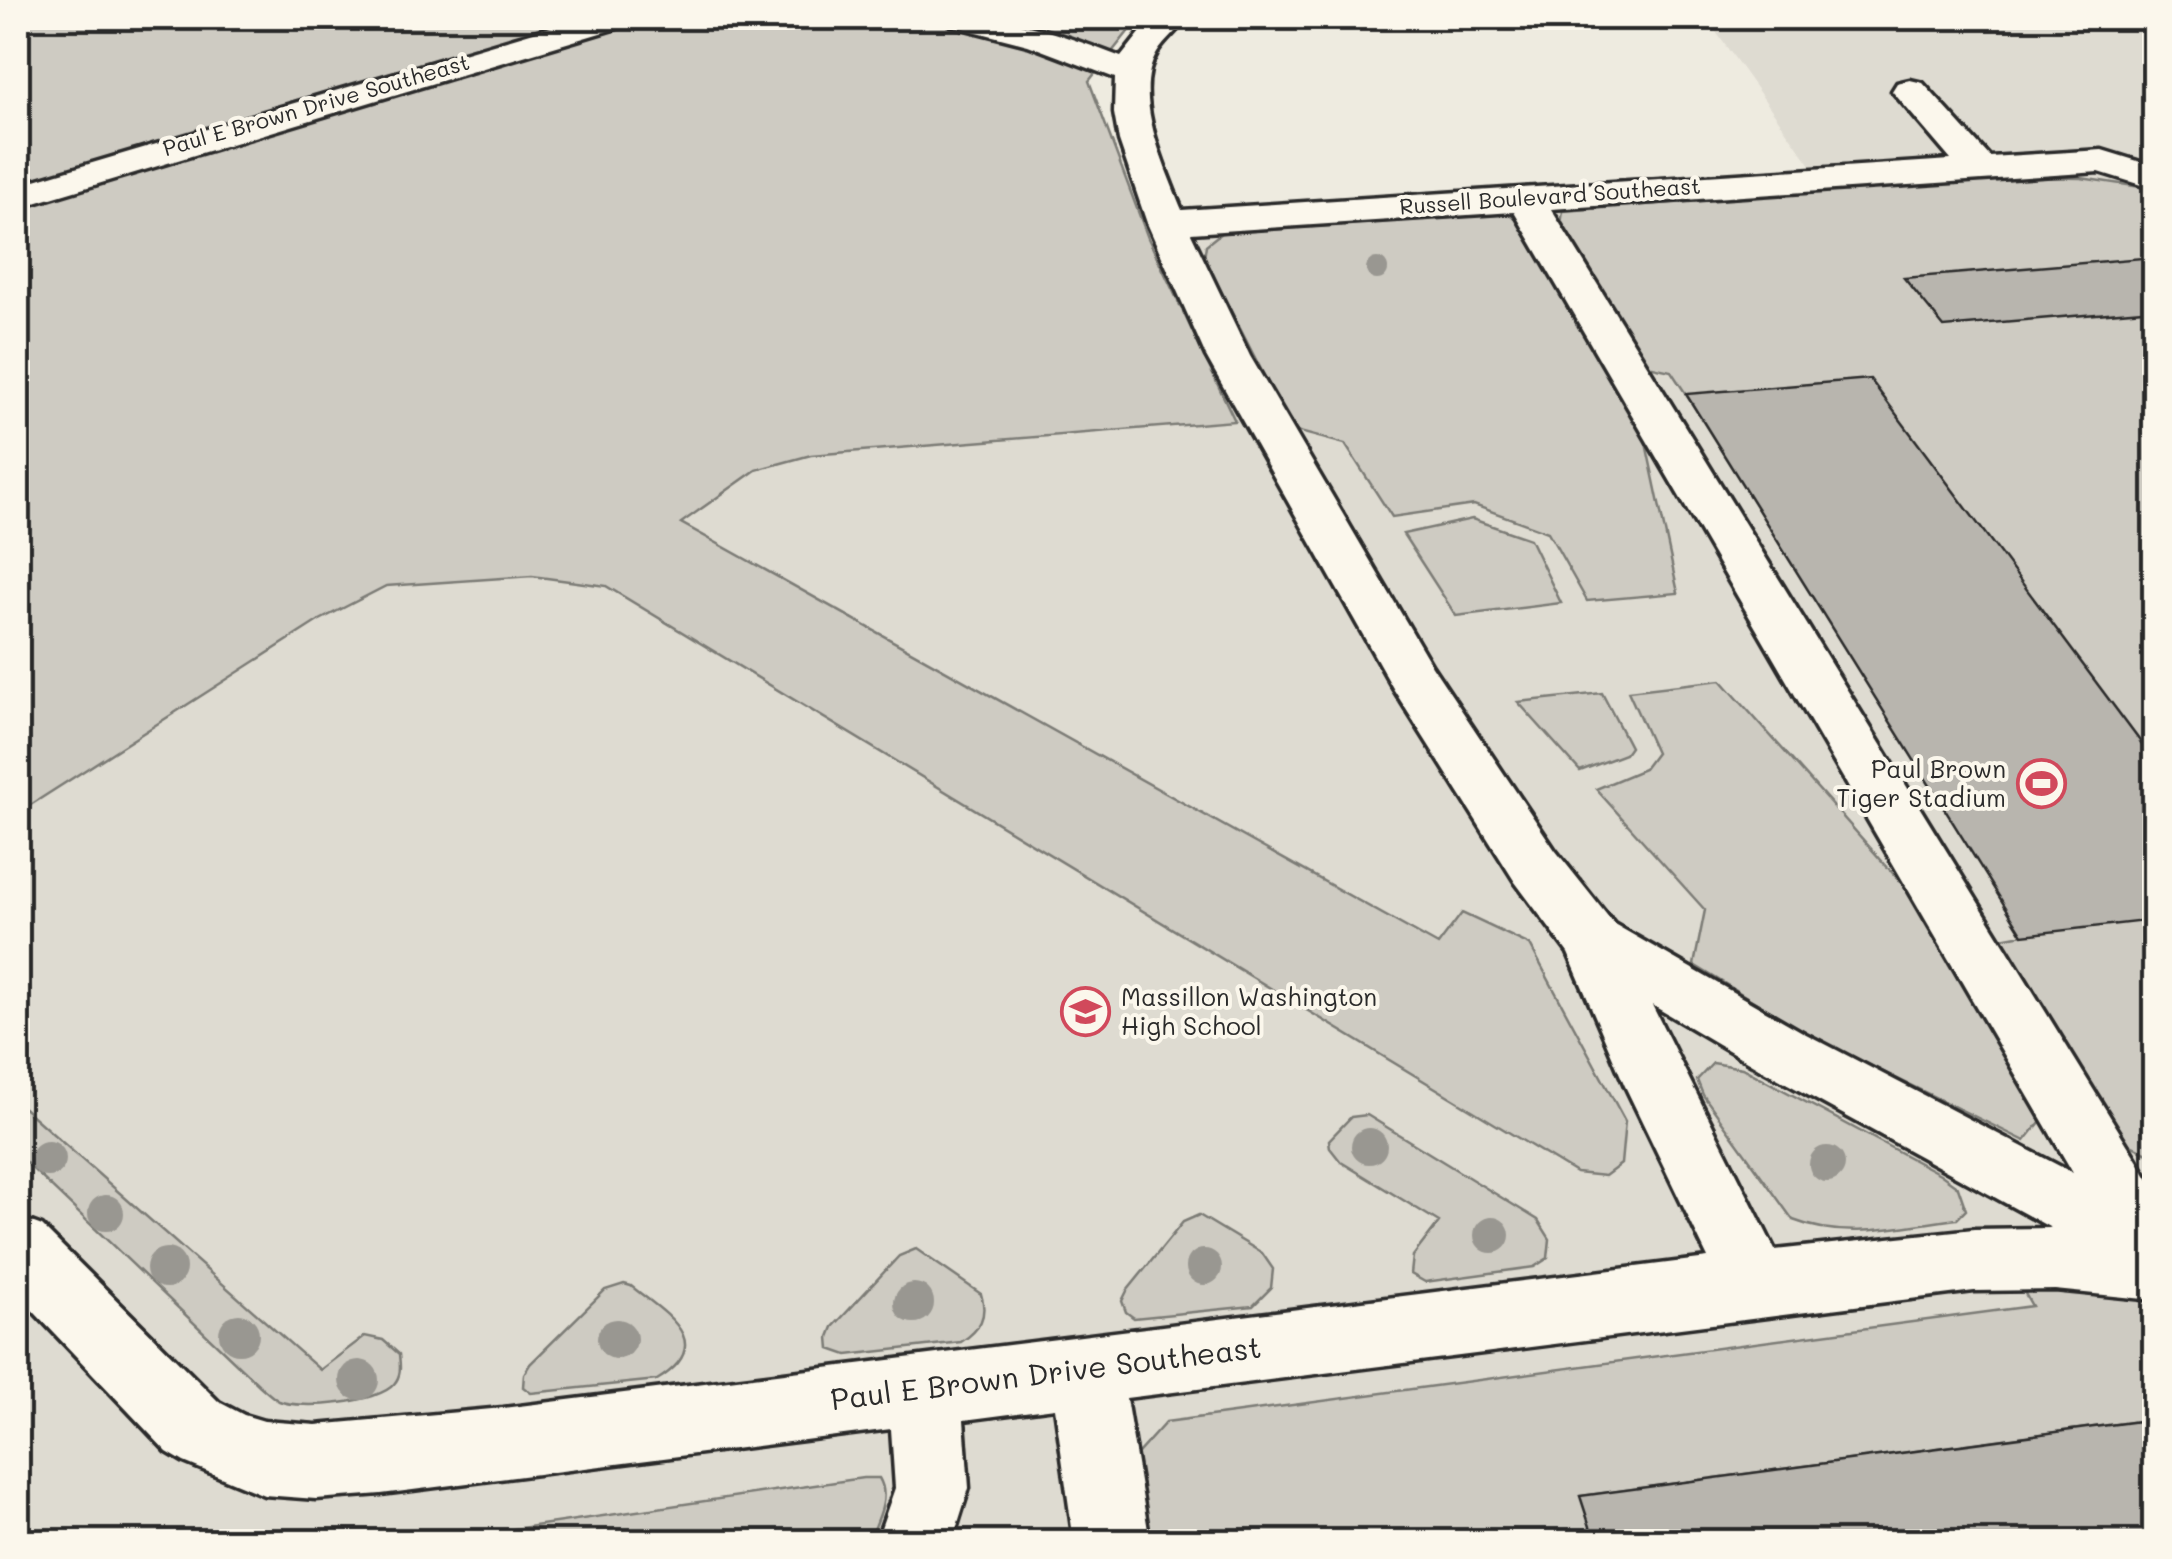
<svg xmlns="http://www.w3.org/2000/svg" width="2172" height="1559" font-family="Mali,sans-serif">
  <style>
    .built { fill: #dedbd1 }
    .green { fill: #cecbc2; stroke: #7c7b76; stroke-width: 2.5 }
    .building { fill: #b8b5ae; stroke: #2b2b2b; stroke-width: 2.5 }
    .lines { fill: none; stroke-linecap: round; stroke-linejoin: round }
    .minor-casing { stroke: #2b2b2b; stroke-width: 7 }
    .minor { fill: #fbf7ec; fill-rule: evenodd }
    .tree { fill: #999791 }
    .labels { text-anchor: middle; stroke-width: 8; stroke-linejoin: round; paint-order: stroke }
    .far-street-label { font-size: 22px; fill: #2b2b2b; stroke: #fbf7ec }
    .poi-label { font-size: 25px; fill: #2b2b2b; stroke: #fbf7ec; text-anchor: end }
    .near-street-label { font-size: 30px; fill: #2b2b2b; stroke: #fbf7ec }
  </style>
  <rect width="100%" height="100%" fill="#eeebe0"/>
  <filter id="ink" filterUnits="userSpaceOnUse"><feTurbulence type="fractalNoise" baseFrequency=".01" numOctaves="2"/><feDisplacementMap in="SourceGraphic" scale="20" xChannelSelector="R" yChannelSelector="G"/><feConvolveMatrix kernelMatrix="1 2 1 2 8 2 1 2 1" color-interpolation-filters="sRGB"/></filter>
  <g filter="url(#ink)">
    <!-- built -->
    <path class="built" d="M1706 18H2154V1541L18 1542V480L1212 376 1148 238 1831 193Z"/>
    <!-- green -->
    <path class="green" d="M18 18H1139L1089 81 1148 238 1235 421 811 455 756 470 681 523 1438 945 1462 913 1530 945 1625 1121 1621 1164 1605 1176 1576 1173 606 586 532 576 386 586 318 621 18 813Z
      M2020 177 2081 178 2154 189V1156L2115 1138 1998 944 2002 938 2023 934 1686 394 1671 371 1648 366 1561 224 1563 211Z
      M1507 214 1526 225 1643 429 1678 593 1587 601 1548 532 1474 505 1392 517 1345 444 1292 430 1204 258 1206 245 1221 233Z
      M1472 519 1530 539 1561 603 1456 616 1403 534Z
      M1721 680 1922 906 2041 1112 2040 1122 2025 1141 1816 1039 1694 965 1705 910 1596 789 1644 769 1656 753 1628 691Z
      M1602 693 1630 747 1625 754 1580 771 1518 702Z
      M1713 1063 1742 1068 1940 1174 1958 1187 1966 1210 1957 1219C1901 1226 1846 1241 1793 1220L1703 1095 1697 1080Z
      M18 1103 320 1370 365 1336 383 1340 399 1354C400 1365 402 1375 394 1384 379 1403 301 1410 279 1401 273 1398 266 1391 260 1386L18 1155Z
      M1367 1115 1538 1220 1550 1239 1548 1258 1534 1267 1425 1282 1411 1274 1413 1256 1439 1222 1341 1162 1330 1148 1329 1140 1351 1117Z
      M1199 1215 1262 1253 1273 1269 1271 1288 1253 1306 1134 1318 1126 1312 1122 1301 1127 1291 1183 1222Z
      M916 1249 981 1294C988 1316 980 1330 961 1342L847 1355 830 1349 829 1337 833 1327 899 1256Z
      M624 1284 631 1286C666 1314 718 1343 657 1380L531 1393 523 1387 524 1374 530 1364 605 1290Z
      M2059 1287 2154 1294V1419L1581 1496 1595 1541H1144L1131 1461 1166 1422 2032 1306 2023 1290Z
      M863 1478H879C891 1498 877 1521 869 1541H453L459 1537Z"/>
    <!-- building -->
    <path class="building" d="M2154 257V309L1944 327 1904 278Z
      M1870 379 2154 760V920L2023 935 1686 394Z
      M2154 1419V1542H1595L1580 1496Z"/>
    <g class="lines">
      <defs>
        <path id="minor" d="M581 18H632L627 25 18 208V185Z
          M945 18C1008 14 1063 35 1121 57L1152 18H1186C1179 30 1165 40 1157 53 1131 96 1166 169 1182 210L1951 160 1892 91 1897 83 1910 80 1923 83 1990 157 2102 150 2154 166V189L2099 172 1551 209 2154 1188V1300L2055 1290 1974 1291 1126 1398 1150 1542H1074L1055 1408 964 1420 969 1488 952 1542H876L895 1488 891 1429 381 1494 316 1499 264 1495 184 1462 167 1452 18 1295V1217L42 1226 219 1402 244 1415 264 1421 316 1425 503 1408 1708 1258 1625 1086 1568 953 1515 882 1394 690 1206 356 1147 223 1119 141 1114 113 1115 78 1028 45 950 25ZM1514 212 2073 1173 1806 1034 1614 924 1555 850 1432 666 1250 356 1191 233ZM1652 1005 1762 1070 2051 1228 1974 1229 1775 1250Z"/>
      </defs>
      <!-- minor casing -->
      <use href="#minor" class="minor-casing"/>
      <!-- minor -->
      <use href="#minor" class="minor"/>
    </g>
    <!-- trees -->
    <g class="tree">
      <circle cx="1377" cy="269" r="11"/>
      <circle cx="1369" cy="1146" r="18"/>
      <circle cx="48" cy="1159" r="18"/>
      <circle cx="1827" cy="1164" r="18"/>
      <circle cx="106" cy="1213" r="18"/>
      <circle cx="1492" cy="1235" r="18"/>
      <circle cx="166" cy="1268" r="20"/>
      <circle cx="1204" cy="1267" r="18"/>
      <circle cx="914" cy="1303" r="20"/>
      <circle cx="239" cy="1334" r="20"/>
      <circle cx="617" cy="1339" r="20"/>
      <circle cx="359" cy="1380" r="20"/>
    </g>
  </g>
  <!-- icons -->
  <defs>
    <symbol id="stadium-ring" viewBox="-11 -11 22 22"><circle r="9.5" fill="#fbf7ec" stroke="#d1495b" stroke-width="1.5"/><path d="M0-5a6.5 5 0 1 0 0 10a6.5 5 0 1 0 0-10ZM-3.5-1.8h7v3.6h-7Z" fill="#d1495b"/></symbol>
    <symbol id="school-ring" viewBox="-11 -11 22 22"><circle r="9.5" fill="#fbf7ec" stroke="#d1495b" stroke-width="1.5"/><path d="M0-5L7-2L0 1L-7-2ZM-4 1L0 2.5L4 1V4Q0 6-4 4Z" fill="#d1495b"/></symbol>
  </defs>
  <g fill-rule="evenodd">
    <use href="#stadium-ring" x="2014" y="756" width="55" height="55"/>
    <use href="#school-ring" x="1058" y="984" width="55" height="55"/>
  </g>
  <g class="labels">
    <!-- far-street labels -->
    <g class="far-street-label">
      <text transform="translate(316 105) rotate(-16)" y="8">Paul E Brown Drive Southeast</text>
      <text transform="translate(1550 196) rotate(-4)" y="8">Russell Boulevard Southeast</text>
    </g>
    <!-- poi labels -->
    <g class="poi-label">
      <text x="2006" y="778">Paul Brown<tspan x="2006" dy="29">Tiger Stadium</tspan></text>
      <text x="1121" y="1006" text-anchor="start">Massillon Washington<tspan x="1121" dy="29">High School</tspan></text>
    </g>
    <!-- near-street labels -->
    <g class="near-street-label">
      <text transform="translate(1046 1374) rotate(-7)" y="10">Paul E Brown Drive Southeast</text>
    </g>
  </g>
  <!-- margin -->
  <rect width="2172" height="1559" fill="none" stroke="#fbf7ec" stroke-width="60"/>
  <rect x="30" y="30" width="2112" height="1499" fill="none" stroke="#2b2b2b" stroke-width="4" filter="url(#ink)"/>
</svg>
